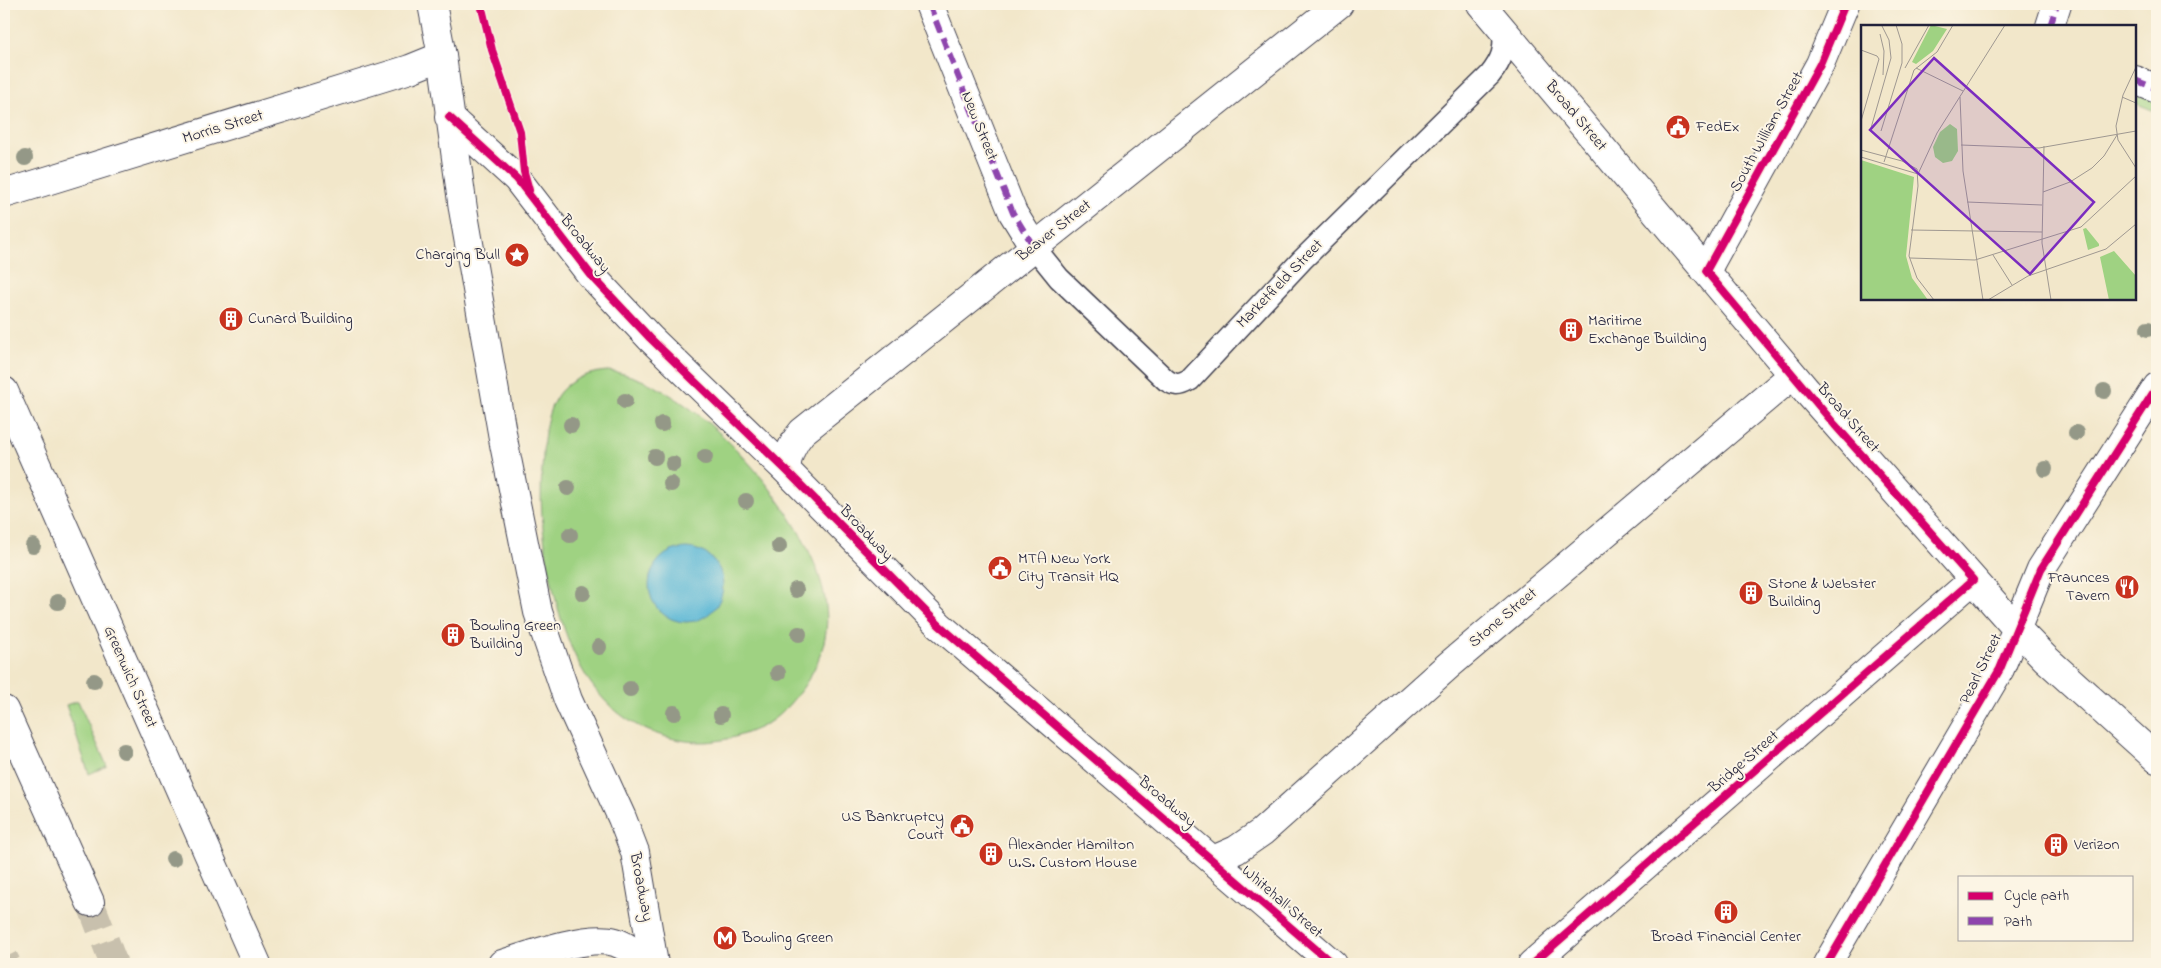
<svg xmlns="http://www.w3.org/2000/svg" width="2161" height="968" font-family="'Indie Flower',sans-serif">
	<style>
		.green { fill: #9fd282; stroke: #607a5e }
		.water { fill: #56b6d5; stroke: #3c6c88 }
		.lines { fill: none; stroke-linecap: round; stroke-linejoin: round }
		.highway-tunnel { stroke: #c8c0ad; stroke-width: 28; stroke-dasharray: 28 14; stroke-linecap: butt }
		.lane-casing { stroke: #414050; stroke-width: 24 }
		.street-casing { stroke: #414050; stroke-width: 30 }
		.secondary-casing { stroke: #414050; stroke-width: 30 }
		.primary-casing { stroke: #414050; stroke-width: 30 }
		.highway-casing { stroke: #414050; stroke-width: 30 }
		.lane { stroke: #fff; stroke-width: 21 }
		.street { stroke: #fff; stroke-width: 28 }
		.secondary { stroke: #fff; stroke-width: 28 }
		.primary { stroke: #fff; stroke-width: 28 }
		.highway { stroke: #fff; stroke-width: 28 }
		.quiet { stroke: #8e44ad; stroke-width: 6; stroke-dasharray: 12 6; stroke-linecap: butt }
		.cycleway-casing { stroke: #fcf5e5; stroke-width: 11 }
		.cycleway { stroke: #d6006c; stroke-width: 8 }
		.tree { fill: #949887 }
		.labels { text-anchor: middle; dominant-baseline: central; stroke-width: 4; stroke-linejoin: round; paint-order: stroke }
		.street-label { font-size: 16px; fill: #22223b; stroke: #fcf5e5 }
		.poi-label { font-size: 16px; fill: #22223b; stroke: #fcf5e5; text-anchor: start }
		.inset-road { fill: none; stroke: #9f9891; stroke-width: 1 }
		.view { fill: #7b2cbf; fill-opacity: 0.15; stroke: #7b2cbf; stroke-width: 2.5 }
		.inset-edge { fill: none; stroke: #22223b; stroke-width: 2.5 }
	</style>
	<rect width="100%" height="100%" fill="#fcf5e5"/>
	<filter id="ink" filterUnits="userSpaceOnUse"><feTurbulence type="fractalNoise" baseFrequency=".02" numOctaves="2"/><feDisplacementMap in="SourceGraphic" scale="10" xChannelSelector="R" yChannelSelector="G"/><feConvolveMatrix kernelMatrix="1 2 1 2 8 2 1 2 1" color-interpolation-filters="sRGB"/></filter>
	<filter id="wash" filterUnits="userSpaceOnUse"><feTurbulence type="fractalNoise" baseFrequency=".0096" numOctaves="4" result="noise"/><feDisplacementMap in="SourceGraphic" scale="20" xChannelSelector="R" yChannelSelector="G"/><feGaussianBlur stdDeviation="1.12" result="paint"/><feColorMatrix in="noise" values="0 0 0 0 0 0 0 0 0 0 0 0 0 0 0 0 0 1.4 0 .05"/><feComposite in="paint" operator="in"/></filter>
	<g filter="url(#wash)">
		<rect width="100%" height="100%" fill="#f2e7ca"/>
		<!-- green -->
		<path class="green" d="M2135 92 2157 101V112L2135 103Z
			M608 371C695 380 817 521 826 606 830 636 819 665 802 689 790 704 778 719 761 727 726 743 697 747 660 735 592 713 566 649 552 583 544 546 539 508 542 470 544 444 543 412 561 391 573 378 591 372 608 371Z
			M78 701 107 766 89 774 66 705Z"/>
		<!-- water -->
		<path class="water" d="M649 585a37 37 0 1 1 74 0a37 37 0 1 1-74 0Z"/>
	</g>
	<g filter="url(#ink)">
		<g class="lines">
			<!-- highway-tunnel -->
			<path class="highway-tunnel" d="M90 902 114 964
				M4 958 7 964"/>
			<defs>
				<path id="lane" d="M1034 247 1059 278 1166 380C1175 386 1180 386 1190 380L1302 260 1490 75C1502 60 1506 49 1503 30"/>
				<path id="street" d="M929 4 1013 213 1034 247
					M1481 4 1811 396 2016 628 2045 658 2157 759
					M2050 26 2057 4
					M2135 80 2157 89
					M449 117 517 179 591 275 650 338 786 470 939 625 1333 964
					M4 194 410 69 442 56
					M1706 271 1820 64 1845 4
					M786 470C787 455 792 444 802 432L1339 4
					M1213 860 1236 850 1262 832 1449 665 1793 375
					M1532 964 1973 580
					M1827 964 2000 669 2041 569 2157 387"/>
				<path id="secondary" d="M432 4 442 56 463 209 504 444 538 612 568 700 622 818 635 852 654 964
					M4 391 257 964"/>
				<path id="primary" d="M502 964C530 955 588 934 615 942 628 946 638 956 647 964"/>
				<path id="highway" d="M4 710 90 902"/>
			</defs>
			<!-- lane casing -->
			<use href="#lane" class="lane-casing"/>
			<!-- street casing -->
			<use href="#street" class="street-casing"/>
			<!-- secondary casing -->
			<use href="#secondary" class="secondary-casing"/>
			<!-- primary casing -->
			<use href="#primary" class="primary-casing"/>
			<!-- highway casing -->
			<use href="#highway" class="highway-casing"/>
			<!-- lane -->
			<use href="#lane" class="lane"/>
			<!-- street -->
			<use href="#street" class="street"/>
			<!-- secondary -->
			<use href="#secondary" class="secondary"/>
			<!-- primary -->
			<use href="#primary" class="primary"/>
			<!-- highway -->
			<use href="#highway" class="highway"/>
			<!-- quiet -->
			<path class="quiet" d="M929 4 1013 213 1034 247
				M2050 26 2057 4
				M2135 80 2157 89"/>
			<defs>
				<path id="cycleway" d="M481 4 492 50 520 132 524 172 529 190
					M449 117 517 179 591 275 650 338 786 470 939 625 1333 964
					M1532 964 1973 580 1835 425 1706 271 1820 64 1845 4
					M1827 964 2000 669 2041 569 2157 387"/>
			</defs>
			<!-- cycleway casing -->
			<use href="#cycleway" class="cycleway-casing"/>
			<!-- cycleway -->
			<use href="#cycleway" class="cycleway"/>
		</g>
		<!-- trees -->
		<g class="tree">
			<circle cx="25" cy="158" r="8"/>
			<circle cx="2148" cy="329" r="8"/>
			<circle cx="2104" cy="391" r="8"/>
			<circle cx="625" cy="401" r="8"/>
			<circle cx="662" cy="424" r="8"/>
			<circle cx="571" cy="425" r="8"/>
			<circle cx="2076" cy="433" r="8"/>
			<circle cx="655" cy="457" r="8"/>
			<circle cx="705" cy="457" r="8"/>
			<circle cx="673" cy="464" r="8"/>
			<circle cx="2045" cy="469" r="8"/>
			<circle cx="671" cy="484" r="8"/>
			<circle cx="568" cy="488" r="8"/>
			<circle cx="746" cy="501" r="8"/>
			<circle cx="570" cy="535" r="8"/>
			<circle cx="33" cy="546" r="8"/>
			<circle cx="779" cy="546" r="8"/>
			<circle cx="796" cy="590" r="8"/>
			<circle cx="583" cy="593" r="8"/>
			<circle cx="58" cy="602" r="8"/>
			<circle cx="799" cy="634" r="8"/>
			<circle cx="599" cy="647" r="8"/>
			<circle cx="778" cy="673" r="8"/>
			<circle cx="94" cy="681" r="8"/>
			<circle cx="630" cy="689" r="8"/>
			<circle cx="674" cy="713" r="8"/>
			<circle cx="721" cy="715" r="8"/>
			<circle cx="124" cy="751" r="8"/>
			<circle cx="173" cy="859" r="8"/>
		</g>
	</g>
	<!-- icons -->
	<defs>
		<symbol id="civic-disc" viewBox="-11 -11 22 22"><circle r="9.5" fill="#c8321e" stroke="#fcf5e5"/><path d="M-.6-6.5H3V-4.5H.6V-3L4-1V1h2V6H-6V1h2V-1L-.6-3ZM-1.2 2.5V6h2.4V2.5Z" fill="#fff"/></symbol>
		<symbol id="sight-disc" viewBox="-11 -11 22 22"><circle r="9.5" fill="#c8321e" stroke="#fcf5e5"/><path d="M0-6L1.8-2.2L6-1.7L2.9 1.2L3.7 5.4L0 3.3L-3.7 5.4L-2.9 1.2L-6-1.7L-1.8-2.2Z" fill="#fff"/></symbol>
		<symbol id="building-disc" viewBox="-11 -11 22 22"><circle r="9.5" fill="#c8321e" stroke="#fcf5e5"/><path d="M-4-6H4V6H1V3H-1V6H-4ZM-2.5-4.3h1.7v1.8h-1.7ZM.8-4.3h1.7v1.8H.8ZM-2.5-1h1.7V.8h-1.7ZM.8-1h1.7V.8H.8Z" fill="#fff"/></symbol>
		<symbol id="restaurant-disc" viewBox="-11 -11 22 22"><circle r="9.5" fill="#c8321e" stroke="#fcf5e5"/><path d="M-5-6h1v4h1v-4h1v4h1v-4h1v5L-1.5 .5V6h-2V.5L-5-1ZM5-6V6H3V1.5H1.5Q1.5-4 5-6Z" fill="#fff"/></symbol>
		<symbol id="metro-disc" viewBox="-11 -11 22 22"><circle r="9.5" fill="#c8321e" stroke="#fcf5e5"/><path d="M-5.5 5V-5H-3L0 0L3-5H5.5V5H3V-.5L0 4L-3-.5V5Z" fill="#fff"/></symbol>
	</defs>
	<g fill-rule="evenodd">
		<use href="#civic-disc" x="1664" y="113" width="28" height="28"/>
		<use href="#sight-disc" x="503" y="241" width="28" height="28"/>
		<use href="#building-disc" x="217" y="305" width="28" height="28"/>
		<use href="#building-disc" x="1557" y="316" width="28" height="28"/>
		<use href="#civic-disc" x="986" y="554" width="28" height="28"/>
		<use href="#restaurant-disc" x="2113" y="573" width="28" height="28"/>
		<use href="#building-disc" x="1737" y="579" width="28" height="28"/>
		<use href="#building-disc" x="439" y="621" width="28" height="28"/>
		<use href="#civic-disc" x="948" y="812" width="28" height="28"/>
		<use href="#building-disc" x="2042" y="831" width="28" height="28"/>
		<use href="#building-disc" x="977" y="840" width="28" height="28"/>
		<use href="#building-disc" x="1712" y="898" width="28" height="28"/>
		<use href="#metro-disc" x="711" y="924" width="28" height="28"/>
	</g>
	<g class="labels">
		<!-- street labels -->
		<g class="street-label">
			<text transform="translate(1576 116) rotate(50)">Broad Street</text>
			<text transform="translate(979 126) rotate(68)">New Street</text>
			<text transform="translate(223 127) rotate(-17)">Morris Street</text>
			<text transform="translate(1767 132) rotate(-61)">South William Street</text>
			<text transform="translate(1054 231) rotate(-38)">Beaver Street</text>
			<text transform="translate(585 244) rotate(51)">Broadway</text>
			<text transform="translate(1280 284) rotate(-46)">Marketfield Street</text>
			<text transform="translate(1848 418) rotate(49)">Broad Street</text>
			<text transform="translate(866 533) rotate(46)">Broadway</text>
			<text transform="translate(1503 618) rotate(-40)">Stone Street</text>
			<text transform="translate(1981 669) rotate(-64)">Pearl Street</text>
			<text transform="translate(130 677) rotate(66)">Greenwich Street</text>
			<text transform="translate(1744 762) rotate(-41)">Bridge Street</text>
			<text transform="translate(1167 802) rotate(40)">Broadway</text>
			<text transform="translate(641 887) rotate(79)">Broadway</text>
			<text transform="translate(1282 902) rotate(41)">Whitehall Street</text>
		</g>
		<!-- poi labels -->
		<g class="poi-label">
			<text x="1696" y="127">FedEx</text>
			<text x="500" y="255" text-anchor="end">Charging Bull</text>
			<text x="248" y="319">Cunard Building</text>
			<text x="1588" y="321">Maritime<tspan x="1588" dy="18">Exchange Building</tspan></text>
			<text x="1018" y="559">MTA New York<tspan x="1018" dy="18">City Transit HQ</tspan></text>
			<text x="2110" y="578" text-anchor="end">Fraunces<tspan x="2110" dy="18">Tavern</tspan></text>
			<text x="1768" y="584">Stone &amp; Webster<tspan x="1768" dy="18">Building</tspan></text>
			<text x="470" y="626">Bowling Green<tspan x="470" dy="18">Building</tspan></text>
			<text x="944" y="817" text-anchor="end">US Bankruptcy<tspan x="944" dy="18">Court</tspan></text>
			<text x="1008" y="845">Alexander Hamilton<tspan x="1008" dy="18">U.S. Custom House</tspan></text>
			<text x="2074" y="845">Verizon</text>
			<text x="1726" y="937" text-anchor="middle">Broad Financial Center</text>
			<text x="742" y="938">Bowling Green</text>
		</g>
	</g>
	<!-- overview -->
	<g transform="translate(1861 25)">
		<rect width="275" height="275" fill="#f2e7ca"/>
		<path d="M70 0 86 4 72 26 55 39 51 37ZM89 99 96 104 97 126 91 136 82 138 74 132 72 122 79 107ZM0 135 53 152 45 231 51 253 67 275H0ZM225 203 238 219V221L227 225 222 204ZM253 226 275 251V275H248L239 232Z" fill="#9fd282"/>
		<path class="inset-road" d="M19 9 23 26 22 50M0 25 16 31 18 34 0 96M275 42 262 70 255 101 257 115 275 143M44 43 68 0M55 43 102 66M99 72 102 146 122 275M261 72 275 78M10 103 30 33 28 15 21 1M20 106 41 38V19L35 0M100 120 178 123 275 106M183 121 181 218 190 275M0 125 41 136 56 144 57 161 48 231 56 253 73 275M0 132 57 149M23 137 53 45 76 27 92 0M57 149 76 108 144 0M182 167 209 157 231 143 243 131 256 110M106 177 181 180M50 205 181 207M132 230 151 260M49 233 114 235 220 202 275 151M127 275 167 251 245 224 275 199"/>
		<path class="view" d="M73 33 233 177 169 249 9 105Z"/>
		<rect width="275" height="275" class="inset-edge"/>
	</g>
	<!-- margin -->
	<rect width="2161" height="968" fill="none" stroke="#fcf5e5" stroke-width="20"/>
	<!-- legend -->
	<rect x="1958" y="876" width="175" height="65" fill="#fcf5e5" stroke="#a5a1a1"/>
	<rect x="1968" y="892" width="25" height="8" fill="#d6006c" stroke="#a5a1a1"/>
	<text x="2004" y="900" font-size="15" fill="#22223b">Cycle path</text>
	<rect x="1968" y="917" width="25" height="8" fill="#8e44ad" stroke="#a5a1a1"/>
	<text x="2004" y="926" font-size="15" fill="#22223b">Path</text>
</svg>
